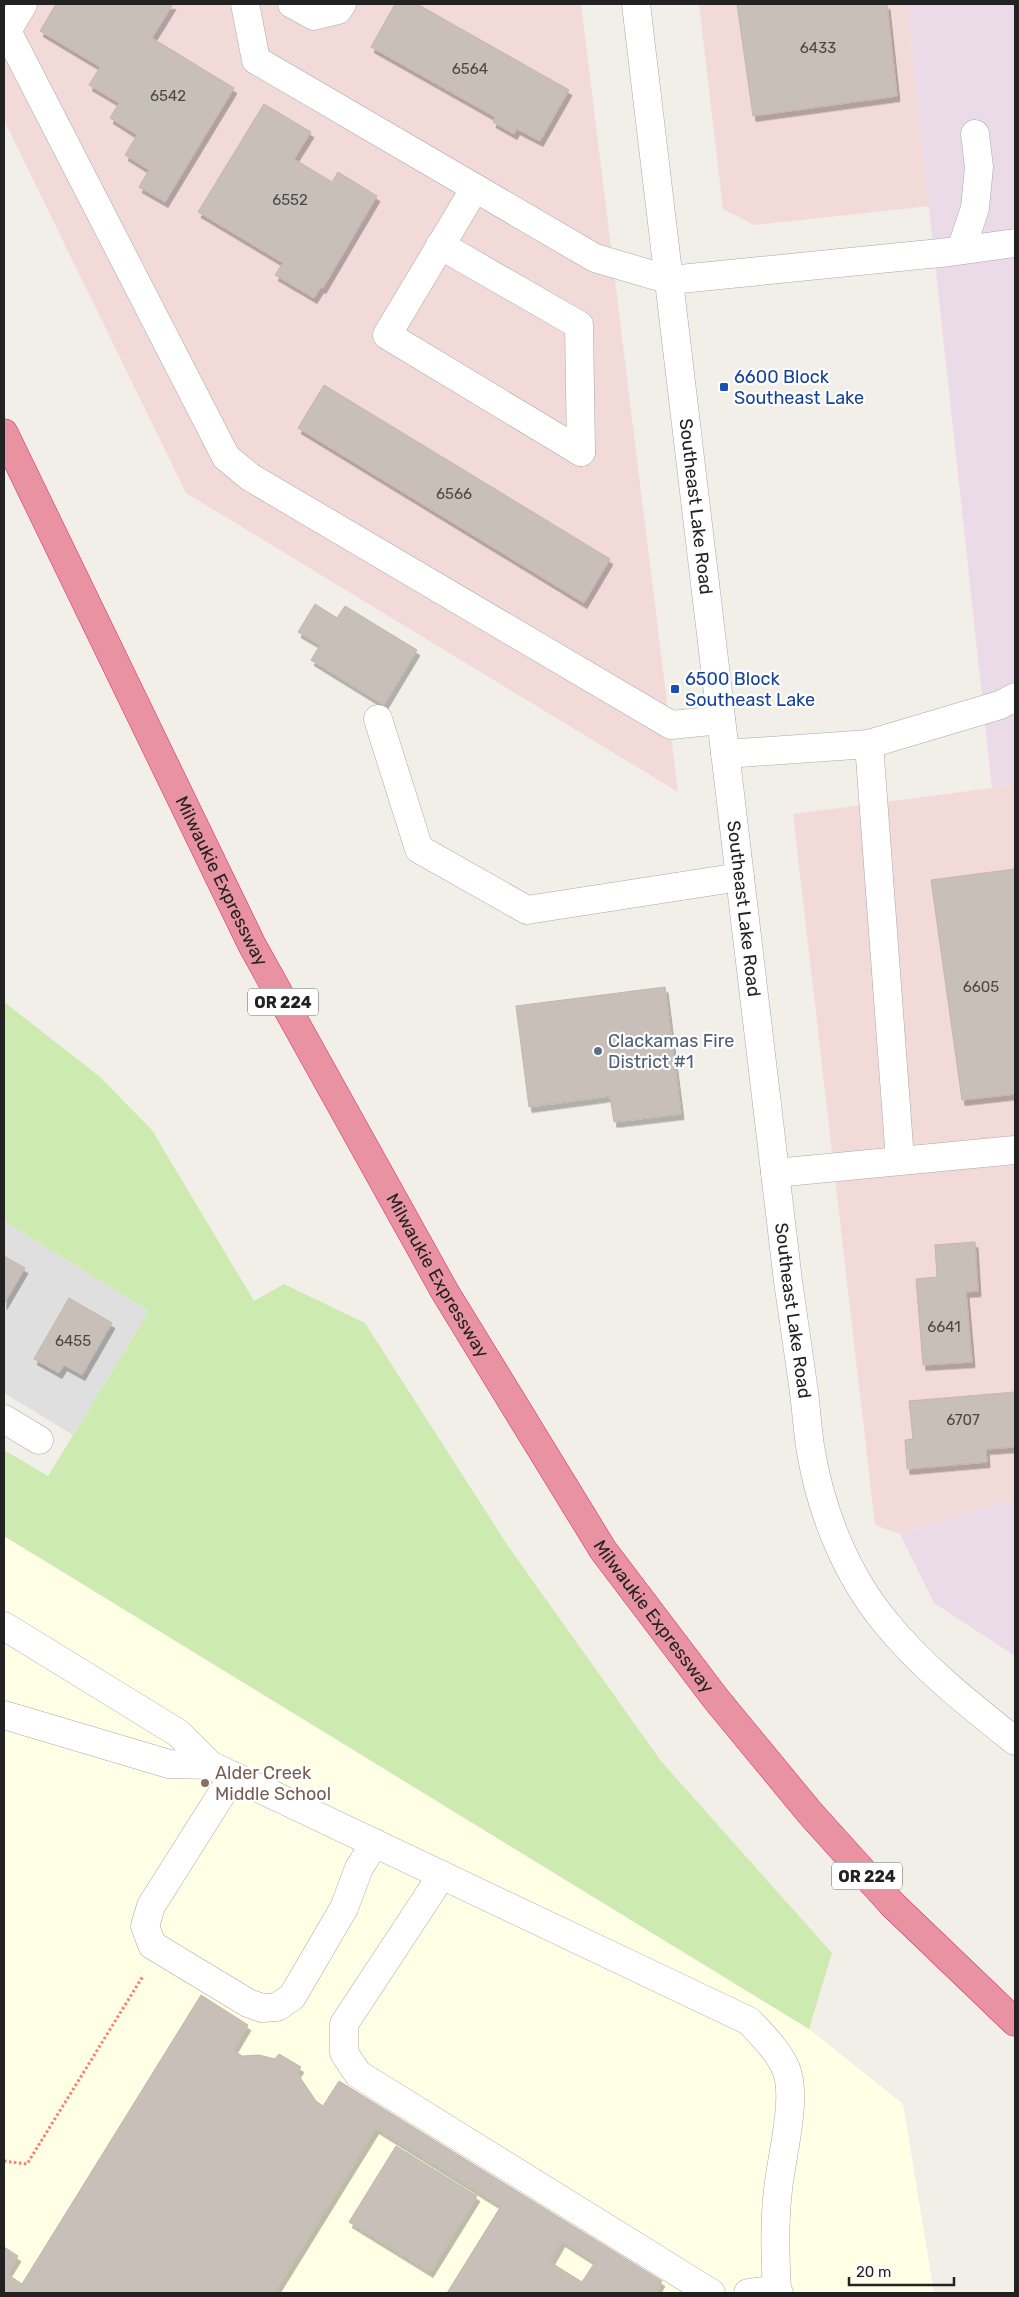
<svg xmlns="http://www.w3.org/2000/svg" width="1019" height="2297" font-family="Rubik,sans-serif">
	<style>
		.residential { fill: #e0dfdf }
		.commercial { fill: #f2dad9 }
		.industrial { fill: #ebdbe8 }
		.education { fill: #ffffe5 }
		.grass { fill: #cdebb0 }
		.building { fill: #c7bfb8; stroke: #c4b6ab; fill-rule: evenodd; filter: url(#shadow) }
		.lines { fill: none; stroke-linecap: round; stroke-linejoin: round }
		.minor-casing { stroke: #a9a9a9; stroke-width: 29 }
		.highway-casing { stroke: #dc2a67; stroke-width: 29 }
		.path { stroke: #fa8072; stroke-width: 3; stroke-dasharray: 2.5 2.5; stroke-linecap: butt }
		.minor { stroke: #fff; stroke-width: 28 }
		.highway { stroke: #e892a2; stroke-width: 28 }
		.transit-dot { fill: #1a4fb4; stroke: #fff; stroke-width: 2 }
		.service-dot { fill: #5c6f8a; stroke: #fff; stroke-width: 2 }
		.education-dot { fill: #8d6e63; stroke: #fff; stroke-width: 2 }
		.labels { text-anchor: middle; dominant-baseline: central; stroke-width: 4.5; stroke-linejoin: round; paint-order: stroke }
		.number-label { font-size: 15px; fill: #4b4948 }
		.shield { fill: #fff; stroke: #646464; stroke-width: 1 }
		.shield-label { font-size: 16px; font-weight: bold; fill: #222 }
		.transit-label { font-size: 18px; fill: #164399; stroke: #fff; text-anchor: start }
		.street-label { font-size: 18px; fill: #222; stroke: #fff }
		.service-label { font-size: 18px; fill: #4e5e75; stroke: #fff; text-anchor: start }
		.education-label { font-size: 18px; fill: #785e54; stroke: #fff; text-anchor: start }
	</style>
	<defs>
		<filter id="shadow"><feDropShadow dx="3" dy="5.5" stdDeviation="0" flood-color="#0004"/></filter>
	</defs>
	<rect width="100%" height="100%" fill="#f2efe9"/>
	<!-- residential -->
	<path class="residential" d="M4 1221 149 1311 73 1435 4 1393Z"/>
	<!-- commercial -->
	<path class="commercial" d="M4 4H581L678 792 186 493 4 120Z
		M699 4H907L930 206 754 225 723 209Z
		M1015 785V1498L900 1534 875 1525 793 814Z"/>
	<!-- industrial -->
	<path class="industrial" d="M907 4H1015V785L992 788Z
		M1015 1498V1656L934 1603 900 1534Z"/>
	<!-- education -->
	<path class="education" d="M4 1536 809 2029 903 2104 934 2293H4Z"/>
	<!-- grass -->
	<path class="grass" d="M4 1002 99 1076 152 1130 254 1301 284 1284 365 1323 508 1546 661 1761 832 1953 809 2029 4 1536V1450L48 1476 149 1311 4 1221Z"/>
	<!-- building -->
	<path class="building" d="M56 4H173L152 38 234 88 165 202 139 187 149 170 125 155 137 135 110 118 119 103 89 85 100 67 40 31Z
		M395 4H417L569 90 540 141 517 129 514 134 493 122 495 117 371 47Z
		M737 4H887L897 96 753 116Z
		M264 104 311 132 294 159 332 182 338 172 377 196 323 288 321 287 314 298 275 275 283 263 198 212Z
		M324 385 610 559 584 603 298 428Z
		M315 604 337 618 345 606 417 650 384 705 311 660 320 645 298 632Z
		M1015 869V1094L962 1100 931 880Z
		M665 987 681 1114 614 1122 610 1096 529 1107 516 1006Z
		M975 1242 978 1291 966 1292 972 1362 923 1365 916 1279 937 1277 935 1245Z
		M4 1256 25 1268 4 1304Z
		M69 1298 112 1323 82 1375 64 1365 59 1373 34 1359Z
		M1015 1392V1447L986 1449 987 1462 907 1469 905 1440 913 1439 909 1401Z
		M201 1995 248 2025 233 2050 242 2056 259 2055 275 2059 279 2054 301 2067 297 2073 316 2101 323 2106 339 2081 662 2281 655 2293H447L501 2206 376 2128 274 2293H4V2247L18 2256 7 2274 22 2284ZM562 2241 595 2262 582 2282 550 2262Z
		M396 2146 477 2196 430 2272 349 2222Z"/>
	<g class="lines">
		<defs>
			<g id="minor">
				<path d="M23 4 7 31 226 457 250 477 671 725 721 720"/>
				<path d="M245 4 256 60 595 258 670 280 950 252 1015 243"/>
				<path d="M292 4 314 16 338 10 342 4"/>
				<path id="s1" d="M636 4 788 1281C793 1316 798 1350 803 1385 806 1405 807 1426 810 1446 820 1509 845 1574 887 1624 924 1669 970 1705 1015 1741"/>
				<path d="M475 188 387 335 581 452"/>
				<path d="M440 245 579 325 581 452"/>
				<path d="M961 250 975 208 979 167 975 134"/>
				<path d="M378 719 419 849 527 910 740 877"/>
				<path d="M869 744 1000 705 1015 697"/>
				<path d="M725 754 869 744 900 1160"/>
				<path d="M775 1173 1015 1150"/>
				<path d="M4 1419 39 1440"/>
				<path d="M4 1626 178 1733 210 1765 749 2021C762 2035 778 2050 786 2069 798 2098 781 2158 778 2190 774 2223 775 2256 777 2289L779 2293"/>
				<path d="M4 1715 169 1764 210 1765"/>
				<path d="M233 1776 151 1906 145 1926 152 1945 248 2003 262 2008 277 2007 292 1997 344 1908 359 1868 375 1843"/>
				<path d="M442 1875 344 2024V2053L358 2074 711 2293"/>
				<path d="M748 2293 777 2289"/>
			</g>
			<g id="highway">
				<path id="s2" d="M4 433 252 945 445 1292 603 1550 716 1699 810 1813 893 1905 1015 2022"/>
			</g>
		</defs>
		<!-- minor casing -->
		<use href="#minor" class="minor-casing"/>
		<!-- highway casing -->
		<use href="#highway" class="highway-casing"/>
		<!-- path -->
		<path class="path" d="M4 2161 27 2164 143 1976"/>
		<!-- minor -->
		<use href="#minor" class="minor"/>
		<!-- highway -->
		<use href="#highway" class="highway"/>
	</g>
	<!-- markers -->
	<g class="transit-dot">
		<rect x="719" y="382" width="10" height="10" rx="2.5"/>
		<rect x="670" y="684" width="10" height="10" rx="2.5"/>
	</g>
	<circle class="service-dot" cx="598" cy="1051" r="5"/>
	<circle class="education-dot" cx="205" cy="1783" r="5"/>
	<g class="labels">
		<!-- number labels -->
		<g class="number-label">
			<text x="818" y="48">6433</text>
			<text x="470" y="69">6564</text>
			<text x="168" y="96">6542</text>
			<text x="290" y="200">6552</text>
			<text x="454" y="494">6566</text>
			<text x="981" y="987">6605</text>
			<text x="944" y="1327">6641</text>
			<text x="73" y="1341">6455</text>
			<text x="963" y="1420">6707</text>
		</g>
		<!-- shield labels -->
		<g class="shield">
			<rect x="248" y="988.5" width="70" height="27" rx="4"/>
			<rect x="832" y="1862.5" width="70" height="27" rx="4"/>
		</g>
		<g class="shield-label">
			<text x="283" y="1002">OR 224</text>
			<text x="867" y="1876">OR 224</text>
		</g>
		<!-- transit labels -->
		<g class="transit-label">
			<text x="734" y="377">6600 Block<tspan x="734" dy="21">Southeast Lake</tspan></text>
			<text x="685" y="679">6500 Block<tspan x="685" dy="21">Southeast Lake</tspan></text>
		</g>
		<!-- street labels -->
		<g class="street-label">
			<text stroke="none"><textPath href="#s1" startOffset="506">Southeast Lake Road</textPath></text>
			<text stroke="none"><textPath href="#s2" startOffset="498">Milwaukie Expressway</textPath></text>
			<text stroke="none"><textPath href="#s1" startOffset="911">Southeast Lake Road</textPath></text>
			<text stroke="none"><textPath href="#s2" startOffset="948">Milwaukie Expressway</textPath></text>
			<text stroke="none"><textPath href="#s1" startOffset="1316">Southeast Lake Road</textPath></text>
			<text stroke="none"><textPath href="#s2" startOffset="1352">Milwaukie Expressway</textPath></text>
		</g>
		<!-- service labels -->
		<g class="service-label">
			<text x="608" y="1041">Clackamas Fire<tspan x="608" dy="21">District #1</tspan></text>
		</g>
		<!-- education labels -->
		<g class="education-label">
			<text x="215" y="1773">Alder Creek<tspan x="215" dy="21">Middle School</tspan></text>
		</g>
	</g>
	<!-- border -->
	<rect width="1019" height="2297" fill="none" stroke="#222222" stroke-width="10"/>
	<!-- scale -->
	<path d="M849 2277v8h105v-8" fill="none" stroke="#222222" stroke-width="2.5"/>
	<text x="856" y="2277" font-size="15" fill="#222222" stroke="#ffffff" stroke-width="4" paint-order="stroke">20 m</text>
</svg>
